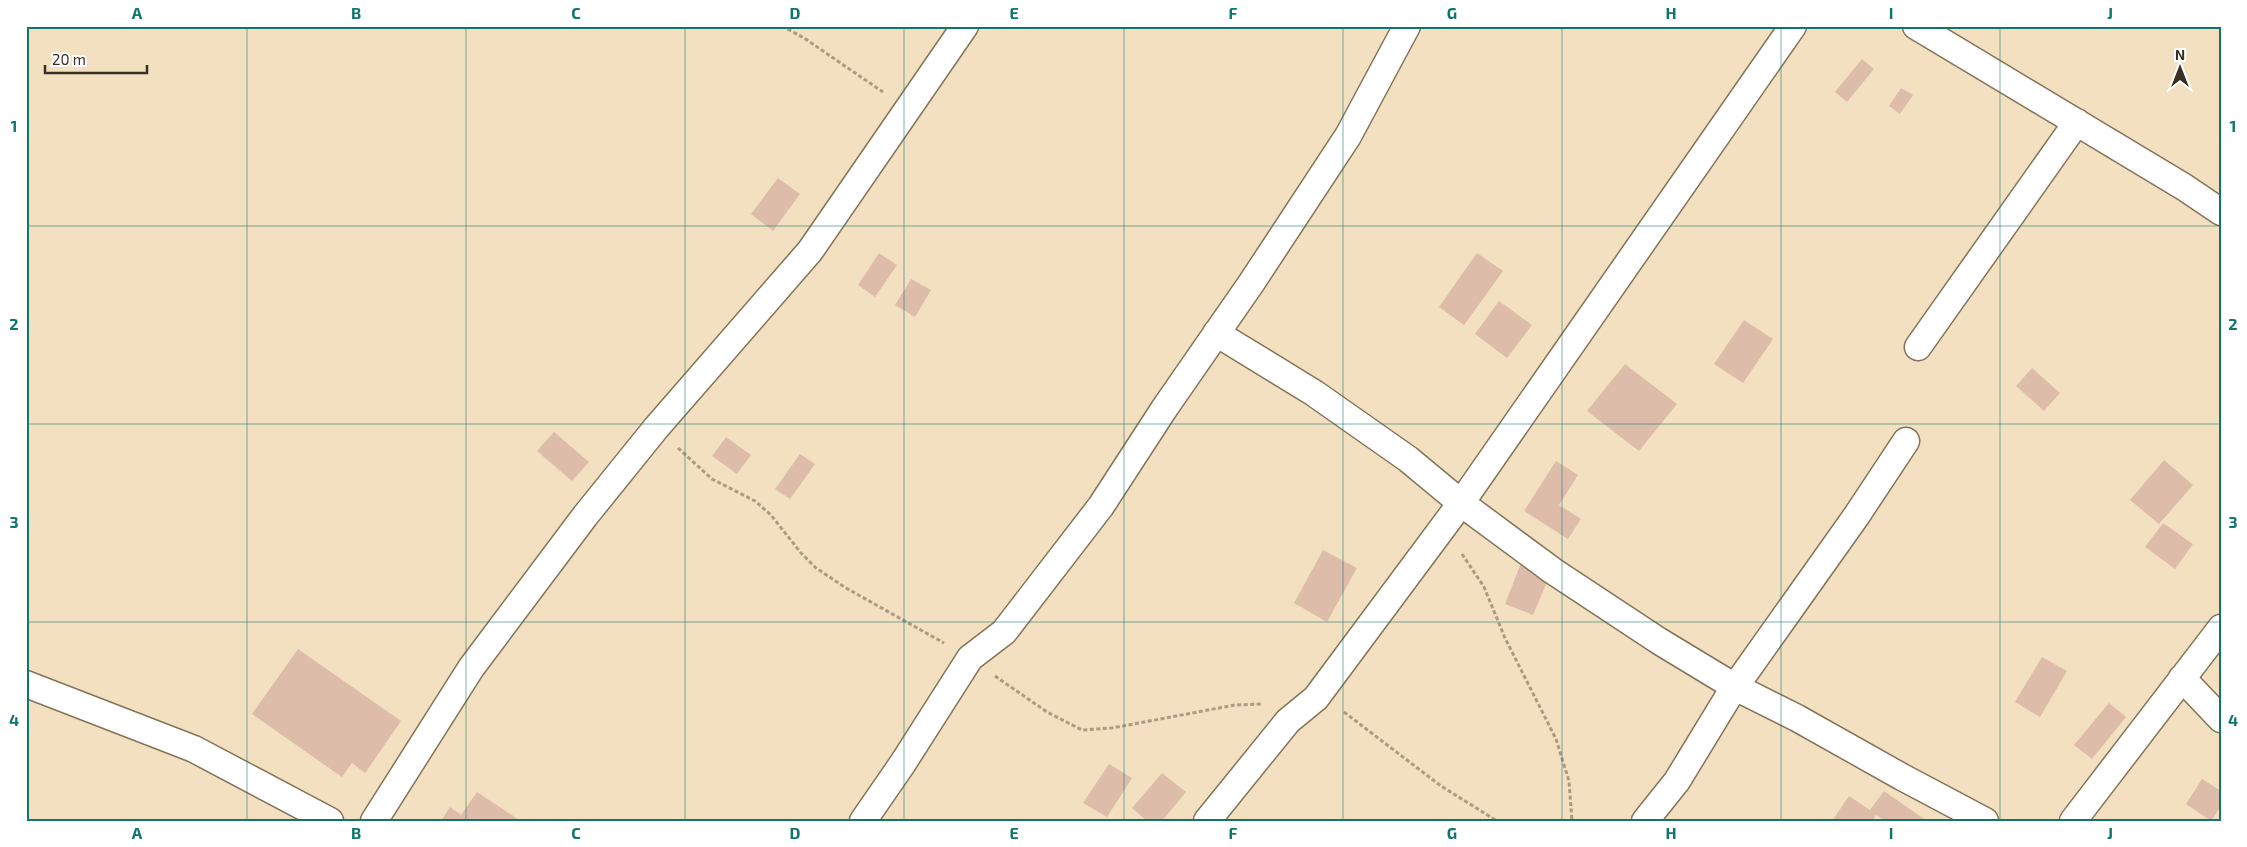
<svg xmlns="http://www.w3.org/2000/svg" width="2247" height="847" font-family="'Exo 2',sans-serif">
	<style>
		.building { fill: #debcaa }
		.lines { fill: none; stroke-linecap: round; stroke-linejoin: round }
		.minor-casing { stroke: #847357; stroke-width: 29 }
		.path { stroke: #aa9b83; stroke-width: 3; stroke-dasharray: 4 2.5; stroke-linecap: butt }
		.minor { stroke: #fff; stroke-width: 26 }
		.grid { fill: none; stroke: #0f766e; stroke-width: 1; stroke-opacity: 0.55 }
		.neatline { fill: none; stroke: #0f766e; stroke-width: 2 }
		.grid-label { font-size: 16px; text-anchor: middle; font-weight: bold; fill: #0f766e }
	</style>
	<rect width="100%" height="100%" fill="#f3e0c0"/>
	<!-- building -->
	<path class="building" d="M1862 59 1874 69 1847 102 1835 92Z
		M1901 88 1913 95 1900 114 1889 106Z
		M778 178 800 194 773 231 751 214Z
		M879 253 897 265 875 297 858 285Z
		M1477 253 1503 271 1464 325 1439 307Z
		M911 279 931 290 915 317 895 305Z
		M1499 301 1532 325 1507 358 1475 334Z
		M1744 320 1773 339 1743 383 1714 364Z
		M1625 364 1677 404 1639 451 1587 411Z
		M2032 368 2060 393 2044 411 2016 386Z
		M554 432 589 462 572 481 537 451Z
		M726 437 751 455 737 474 712 456Z
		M800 454 815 464 790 499 775 489Z
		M2164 460 2193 485 2159 524 2130 500Z
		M1556 461 1578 475 1559 505 1581 519 1568 539 1524 511Z
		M2163 523 2193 544 2175 569 2145 547Z
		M1323 550 1357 568 1327 622 1294 603Z
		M1523 558 1552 570 1533 615 1505 604Z
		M298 649 401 721 365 773 352 763 342 777 252 714Z
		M2042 657 2067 671 2040 717 2015 702Z
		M2109 703 2126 717 2092 759 2074 745Z
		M1109 764 1132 778 1107 817 1083 803Z
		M1162 773 1186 792 1162 821H1147L1132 808Z
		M2202 779 2221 791V806L2211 821 2186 804Z
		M1884 791 1927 821H1885L1876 815 1872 821H1832L1849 796 1870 810Z
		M477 792 521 821H441L450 807 461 815Z"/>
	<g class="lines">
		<defs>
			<path id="minor" d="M1916 26 2184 187 2221 212
				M1216 333 1314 393 1408 459 1461 503 1553 571 1659 641 1735 687 1797 718 1902 777 1985 821
				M1918 347 2077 122
				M2182 678 2221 719
				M26 684 194 749 330 821
				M374 821 471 668 585 516 656 428 810 251 965 26
				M863 821 903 763 970 658 1004 632 1101 506 1164 409 1252 282 1348 136 1407 26
				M1207 821 1288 721 1316 698 1461 503 1793 26
				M1645 821 1677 781 1730 694 1857 515 1906 441
				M2073 821 2221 628"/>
		</defs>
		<!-- minor casing -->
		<use href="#minor" class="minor-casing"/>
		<!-- path -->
		<path class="path" d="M782 26 804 38 883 92
			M678 448 712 479 755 501 771 515 801 553 816 568 846 588 944 643
			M1462 554 1484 587 1505 638 1556 739 1569 781 1572 821
			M995 676 1047 712 1082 730 1112 728 1235 705 1261 704
			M1344 712 1441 786 1497 821"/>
		<!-- minor -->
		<use href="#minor" class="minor"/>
	</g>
	<!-- grid -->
	<path class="grid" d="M247 26V821M466 26V821M685 26V821M904 26V821M1124 26V821M1343 26V821M1562 26V821M1781 26V821M2000 26V821M26 226H2221M26 424H2221M26 622H2221"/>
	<!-- border -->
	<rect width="2247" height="847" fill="none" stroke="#ffffff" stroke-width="55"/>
	<!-- north arrow -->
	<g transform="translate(2180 68)" stroke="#ffffff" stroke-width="4" paint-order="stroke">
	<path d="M0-4L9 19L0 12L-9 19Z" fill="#373023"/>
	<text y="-8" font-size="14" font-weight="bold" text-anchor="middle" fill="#373023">N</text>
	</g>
	<!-- scale -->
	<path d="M45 65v8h102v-8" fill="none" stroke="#373023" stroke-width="2.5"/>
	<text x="52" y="65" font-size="15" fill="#373023" stroke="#ffffff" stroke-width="4" paint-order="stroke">20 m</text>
	<rect x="28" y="28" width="2192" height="792" class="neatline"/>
	<g class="grid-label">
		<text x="137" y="19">A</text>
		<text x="356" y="19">B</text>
		<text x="576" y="19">C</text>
		<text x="795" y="19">D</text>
		<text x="1014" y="19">E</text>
		<text x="1233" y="19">F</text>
		<text x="1452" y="19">G</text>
		<text x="1671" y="19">H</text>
		<text x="1891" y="19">I</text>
		<text x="2110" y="19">J</text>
		<text x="14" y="132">1</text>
		<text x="2233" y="132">1</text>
		<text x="14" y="330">2</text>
		<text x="2233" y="330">2</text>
		<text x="14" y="528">3</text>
		<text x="2233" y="528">3</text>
		<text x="14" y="726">4</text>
		<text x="2233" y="726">4</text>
		<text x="137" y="839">A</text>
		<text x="356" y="839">B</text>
		<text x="576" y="839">C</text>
		<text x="795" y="839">D</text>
		<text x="1014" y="839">E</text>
		<text x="1233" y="839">F</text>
		<text x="1452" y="839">G</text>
		<text x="1671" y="839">H</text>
		<text x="1891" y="839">I</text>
		<text x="2110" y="839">J</text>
	</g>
</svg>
